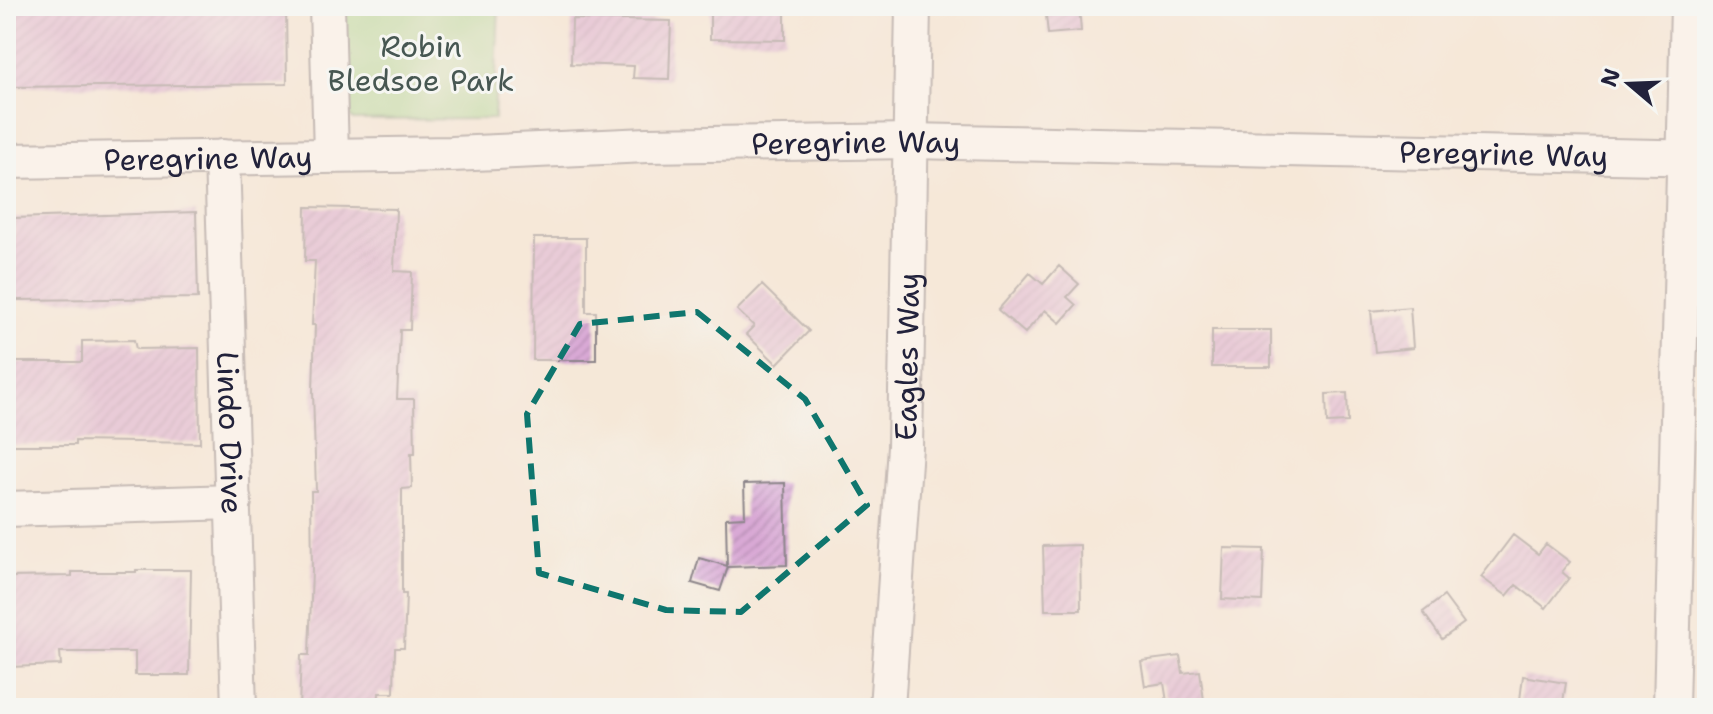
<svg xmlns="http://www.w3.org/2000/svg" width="1713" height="714" font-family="'Shantell Sans',sans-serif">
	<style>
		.park { fill: #9dd486; stroke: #607b60; stroke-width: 2 }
		.building { fill: url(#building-hatch) }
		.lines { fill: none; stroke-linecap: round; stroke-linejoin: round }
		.minor-casing { stroke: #8c858a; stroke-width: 38 }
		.minor { stroke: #fff; stroke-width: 34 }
		.marked { fill: none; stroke: #0f766e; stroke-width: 6; stroke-dasharray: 16 10; stroke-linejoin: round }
		.labels { text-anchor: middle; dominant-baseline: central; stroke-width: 6; stroke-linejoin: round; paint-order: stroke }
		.park-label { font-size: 30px; fill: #475752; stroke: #f6f6f2 }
		.street-label { font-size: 30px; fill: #22223b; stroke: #f6f6f2 }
	</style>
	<defs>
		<pattern id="building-hatch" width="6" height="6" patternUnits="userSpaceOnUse" patternTransform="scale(2)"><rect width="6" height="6" fill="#d9a9d5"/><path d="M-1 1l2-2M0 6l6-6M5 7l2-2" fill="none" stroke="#ba91b8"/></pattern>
	</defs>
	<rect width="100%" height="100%" fill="#f6f6f2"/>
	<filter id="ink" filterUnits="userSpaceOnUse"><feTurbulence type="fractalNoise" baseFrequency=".0125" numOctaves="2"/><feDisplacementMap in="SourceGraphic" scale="16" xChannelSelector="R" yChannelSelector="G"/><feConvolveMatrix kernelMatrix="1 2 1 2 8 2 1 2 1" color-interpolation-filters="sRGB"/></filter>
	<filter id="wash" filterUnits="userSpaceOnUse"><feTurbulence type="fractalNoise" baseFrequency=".006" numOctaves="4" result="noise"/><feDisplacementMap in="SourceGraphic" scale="32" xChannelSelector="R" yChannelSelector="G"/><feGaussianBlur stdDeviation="1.8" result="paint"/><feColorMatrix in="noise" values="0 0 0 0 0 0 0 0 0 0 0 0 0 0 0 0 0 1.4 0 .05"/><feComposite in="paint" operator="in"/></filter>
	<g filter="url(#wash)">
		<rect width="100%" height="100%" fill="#f5e8d8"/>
		<!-- park -->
		<path class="park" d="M344 6H499L494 119 353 120 345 110Z"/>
		<g id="blocks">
			<!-- building -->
			<path class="building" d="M6 6H286L287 84 6 87Z
				M710 6H785V40L710 39Z
				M1045 6H1079L1081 31 1048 34Z
				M572 19 671 21 669 79 633 78 634 66 571 64Z
				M306 207 396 209 394 271 412 272 410 330H400L397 399H414L415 453H411L412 488 402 489V594H406L404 648H395L394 693H379L378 708H299L301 655H309L312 570 311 491H316L313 391 315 325H312L315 261H305Z
				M196 212 198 298 15 300 14 218Z
				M534 238H586V312H596V360H533Z
				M1059 266 1079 284 1067 297 1076 305 1060 323 1045 310 1025 333 998 310 1030 273 1043 284Z
				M762 285 809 331 777 364 746 334 754 326 737 310Z
				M1410 307 1413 348 1375 352 1371 311Z
				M1212 330H1271V367H1212Z
				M134 340 136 349 199 348 200 443 75 441V445H6V362H82V341Z
				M1347 393 1348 422 1327 423 1326 394Z
				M785 483 787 565 728 567 720 591 692 583 699 558 727 566 726 518 745 517 744 484Z
				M1513 535 1538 554 1546 544 1570 562 1562 572 1569 578 1546 608 1516 585 1507 596 1481 577Z
				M1080 545 1081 610H1045L1043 546Z
				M1224 548 1264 549 1262 601 1222 599Z
				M136 570H191L189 675H135V652H60L61 665 9 667 6 577 72 576V572H136Z
				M1444 596 1464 623 1442 639 1423 612Z
				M1180 656 1183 673 1200 671 1205 708H1168L1164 683 1145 686 1141 661Z
				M1523 676 1566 683 1562 708H1519Z"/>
		</g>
	</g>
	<g filter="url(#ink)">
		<use href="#blocks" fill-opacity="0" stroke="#8c858a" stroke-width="2"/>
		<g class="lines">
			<defs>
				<g id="minor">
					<path d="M327 6 331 155"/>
					<path id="s1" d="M222 157 239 708"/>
					<path id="s2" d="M6 161 452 154 647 145 911 141 1707 158"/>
					<path d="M6 509 234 502"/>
					<path id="s3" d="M887 708 905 447 913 6"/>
					<path d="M1671 708 1688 6"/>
				</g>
			</defs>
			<!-- minor casing -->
			<use href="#minor" class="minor-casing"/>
			<!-- minor -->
			<use href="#minor" class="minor"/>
		</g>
	</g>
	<!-- marked area -->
	<path d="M0 0H1713V714H0ZM697 312 805 399 867 505 741 612 666 610 539 573 527 414 580 324Z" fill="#f5e8d8" fill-opacity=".55" fill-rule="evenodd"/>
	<path class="marked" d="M697 312 805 399 867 505 741 612 666 610 539 573 527 414 580 324Z"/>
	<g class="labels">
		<!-- park labels -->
		<g class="park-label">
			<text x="421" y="46">Robin<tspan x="421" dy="34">Bledsoe Park</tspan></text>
		</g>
		<!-- street labels -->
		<g class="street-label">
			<text stroke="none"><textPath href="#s2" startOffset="850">Peregrine Way</textPath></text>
			<text stroke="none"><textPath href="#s2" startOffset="1498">Peregrine Way</textPath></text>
			<text stroke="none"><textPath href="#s2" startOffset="202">Peregrine Way</textPath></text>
			<text stroke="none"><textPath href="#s3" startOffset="352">Eagles Way</textPath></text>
			<text stroke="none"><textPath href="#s1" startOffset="276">Lindo Drive</textPath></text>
		</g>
	</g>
	<!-- margin -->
	<rect width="1713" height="714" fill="none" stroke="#f6f6f2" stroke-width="32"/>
	<!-- north arrow -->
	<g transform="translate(1629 84) rotate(289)" stroke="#f6f6f2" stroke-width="6" paint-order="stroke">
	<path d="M0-6L14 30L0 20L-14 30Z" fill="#22223b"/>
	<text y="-12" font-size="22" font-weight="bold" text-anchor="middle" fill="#22223b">N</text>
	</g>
</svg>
